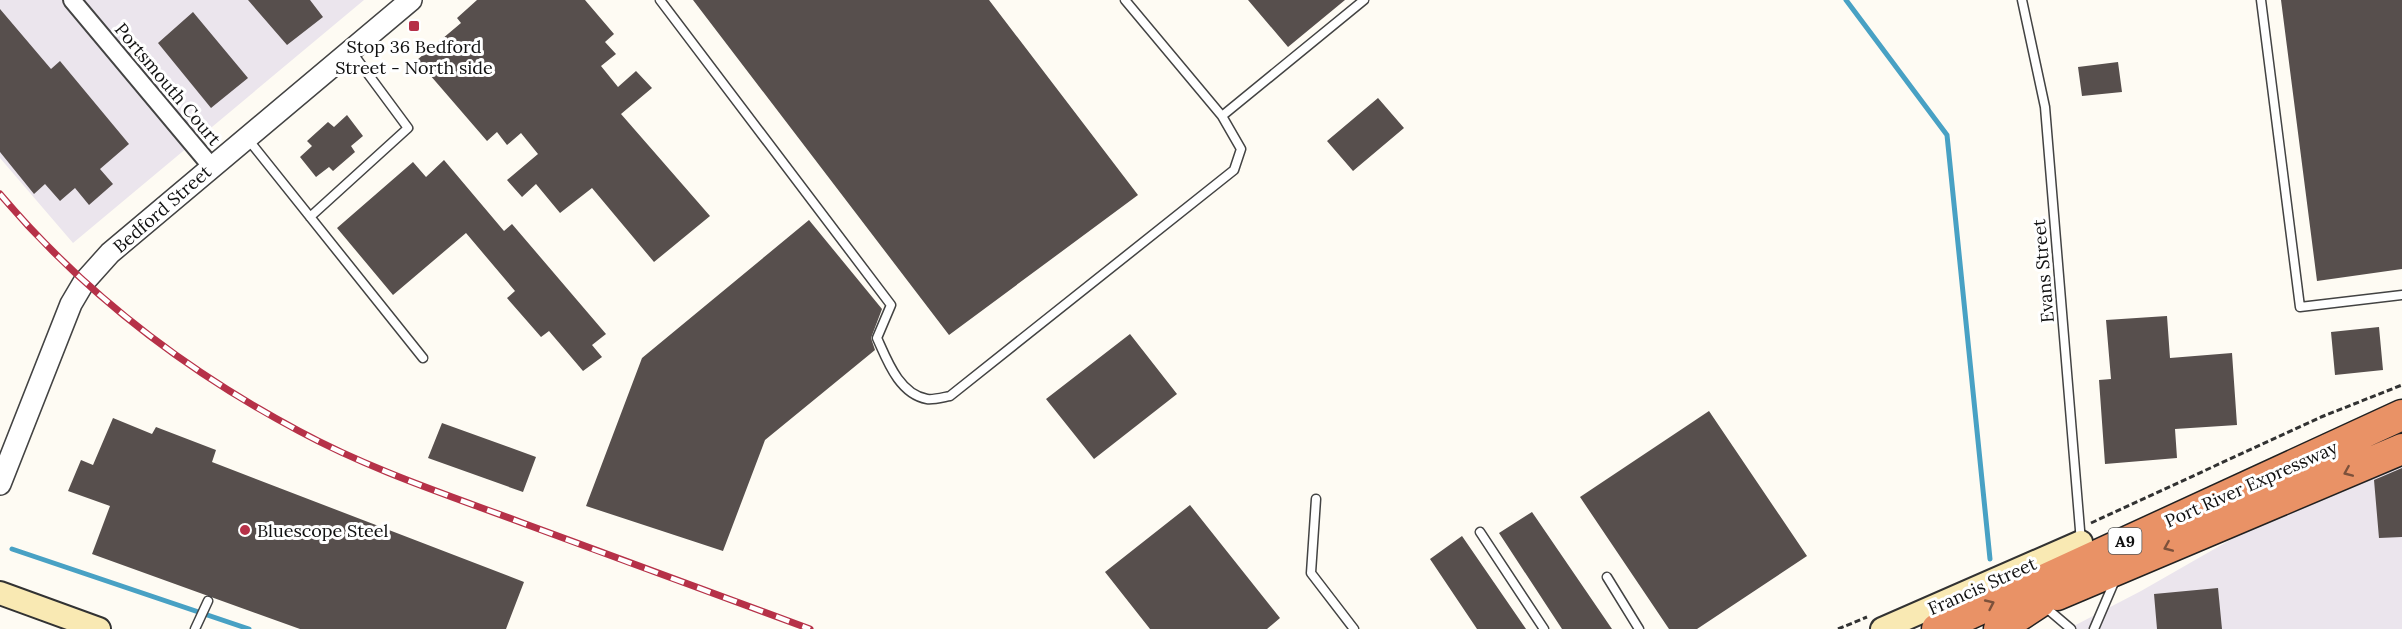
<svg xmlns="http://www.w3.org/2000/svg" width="2402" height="629" font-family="Lora,serif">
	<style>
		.industrial { fill: #ebe5ed }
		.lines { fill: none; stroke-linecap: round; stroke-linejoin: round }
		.stream { stroke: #48a1c4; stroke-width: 5 }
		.building { fill: #574f4d }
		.service-casing { stroke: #434343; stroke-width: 11 }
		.minor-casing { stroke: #434343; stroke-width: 20 }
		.tertiary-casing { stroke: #434343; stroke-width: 24 }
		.secondary-casing { stroke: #323232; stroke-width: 26 }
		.motorway-casing { stroke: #212121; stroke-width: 33 }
		.path { stroke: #323232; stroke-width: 3; stroke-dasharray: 6 3; stroke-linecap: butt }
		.service { stroke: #fff; stroke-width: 8 }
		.minor { stroke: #fff; stroke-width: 16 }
		.tertiary { stroke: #fff; stroke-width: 21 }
		.secondary { stroke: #f9e9b3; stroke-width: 22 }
		.motorway { stroke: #e99266; stroke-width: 30 }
		.rail-casing { stroke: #b63148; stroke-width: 7 }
		.rail { stroke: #fff; stroke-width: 4.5; stroke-dasharray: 14; stroke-linecap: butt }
		.oneway { stroke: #7c513b }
		.poi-dot { fill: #b63148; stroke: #fff; stroke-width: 2 }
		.labels { text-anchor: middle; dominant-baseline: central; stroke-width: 6; stroke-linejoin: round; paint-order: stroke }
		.shield { fill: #fff; stroke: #585858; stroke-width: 1.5 }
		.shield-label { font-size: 16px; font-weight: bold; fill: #101010 }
		.poi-label { font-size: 18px; fill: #101010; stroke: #fff }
		.street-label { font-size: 18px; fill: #101010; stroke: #fff }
	</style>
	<rect width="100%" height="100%" fill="#fefbf3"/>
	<!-- industrial -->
	<path class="industrial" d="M0 0H364L73 243 0 158Z
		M2402 459V629H2068L2141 591 2265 520Z"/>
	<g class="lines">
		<!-- stream -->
		<path class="stream" d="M1846 0 1947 135 1990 559
			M12 549 249 629"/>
	</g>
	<!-- building -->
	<path class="building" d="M248 0H310L323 17 287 45Z
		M477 0H585L614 34 605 42 616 54 601 66 618 87 636 71 652 88 621 114 710 216 654 262 592 188 560 213 536 184 522 197 507 180 538 154 521 133 507 145 497 132 487 141 417 60 461 23 457 18Z
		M693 0H989L1138 195 949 335Z
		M1248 0H1345L1288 47Z
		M2281 0H2402V269L2317 281Z
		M0 9 51 69 60 61 129 144 100 169 113 184 89 205 75 188 60 201 45 184 34 194 0 152Z
		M193 12 248 78 211 108 158 43Z
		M2118 62 2122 92 2082 96 2078 67Z
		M1378 98 1404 128 1353 171 1327 141Z
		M347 115 363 136 351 146 355 152 333 171 329 167 316 177 300 157 312 146 307 141 328 122 334 127Z
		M444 160 504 231 512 224 606 334 592 345 602 357 583 371 549 331 541 337 507 298 515 291 466 233 393 295 337 228 413 162 426 177Z
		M809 220 882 309 871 338 875 350 765 440 723 551 586 506 642 358Z
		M2167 316 2170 358 2232 353 2237 425 2175 429 2177 458 2105 464 2099 380 2111 379 2106 320Z
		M2379 327 2383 370 2335 375 2331 332Z
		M1130 334 1177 394 1094 459 1046 399Z
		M1709 411 1807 556 1697 629H1669L1580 497Z
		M113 418 152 434 156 427 216 450 212 462 524 582 506 629H300L92 554 110 506 68 491 81 460 93 465Z
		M442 423 536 457 523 492 428 458Z
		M2402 468V537L2379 538 2374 480Z
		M1190 505 1280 618 1267 629H1150L1105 572Z
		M1532 512 1612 629H1562L1499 533Z
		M1462 536 1526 629H1477L1430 559Z
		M2218 588 2222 629H2157L2154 594Z"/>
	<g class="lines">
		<defs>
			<path id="service" d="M660 0 891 305 877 338C887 360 899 394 927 399 933 400 944 397 950 396L1234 170 1241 149 1222 116 1125 0
				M2022 0 2045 107 2081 542
				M2261 0 2300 307 2402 295
				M1222 116 1364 0
				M247 138 423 358
				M310 217 408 128 351 51
				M1316 499 1311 573 1354 629
				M1480 532 1544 629
				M1607 577 1639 629
				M2044 606 2071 629
				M195 629 208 601
				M2094 629 2115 580"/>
			<path id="minor" d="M72 0 211 166"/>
			<path id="tertiary" d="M0 484 71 304 84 282 110 253 411 0"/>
			<path id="secondary" d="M0 593 99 629
				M1882 629 2081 542"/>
			<path id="motorway" d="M2057 595 2402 449
				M1937 629 2402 415
				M1999 629 2040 602"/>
		</defs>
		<!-- service casing -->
		<use href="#service" class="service-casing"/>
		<!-- minor casing -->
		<use href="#minor" class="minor-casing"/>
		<!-- tertiary casing -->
		<use href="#tertiary" class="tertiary-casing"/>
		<!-- secondary casing -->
		<use href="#secondary" class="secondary-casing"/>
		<!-- motorway casing -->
		<use href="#motorway" class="motorway-casing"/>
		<!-- path -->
		<path class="path" d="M2091 523 2321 417 2402 385
			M1838 629 1867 617"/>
		<!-- service -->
		<use href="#service" class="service"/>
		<!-- minor -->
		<use href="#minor" class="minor"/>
		<!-- tertiary -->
		<use href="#tertiary" class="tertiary"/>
		<!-- secondary -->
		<use href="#secondary" class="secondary"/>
		<!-- motorway -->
		<use href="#motorway" class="motorway"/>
		<defs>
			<path id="rail" d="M0 194C83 292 186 371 299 431 369 469 445 494 520 522 616 558 713 593 810 629"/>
		</defs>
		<!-- rail casing -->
		<use href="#rail" class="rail-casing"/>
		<!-- rail -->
		<use href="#rail" class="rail"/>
	</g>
	<!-- one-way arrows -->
	<defs><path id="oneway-chevron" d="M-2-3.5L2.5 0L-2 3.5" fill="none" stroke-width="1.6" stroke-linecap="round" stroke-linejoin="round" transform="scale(1.5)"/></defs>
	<g class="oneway">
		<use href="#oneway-chevron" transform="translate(2348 472) rotate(157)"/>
		<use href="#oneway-chevron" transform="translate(2168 547) rotate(157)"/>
		<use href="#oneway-chevron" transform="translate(1990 604) rotate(-25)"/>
	</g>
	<!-- markers -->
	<g class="poi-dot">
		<rect x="408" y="20" width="12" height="12" rx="3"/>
		<circle cx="245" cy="530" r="6"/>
	</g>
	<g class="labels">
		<!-- shield labels -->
		<rect class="shield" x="2108.5" y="528" width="33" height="26" rx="4.5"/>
		<g class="shield-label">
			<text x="2125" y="541">A9</text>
		</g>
		<!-- poi labels -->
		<g class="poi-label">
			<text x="414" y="46">Stop 36 Bedford<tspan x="414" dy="21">Street - North side</tspan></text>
			<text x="257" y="530" text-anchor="start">Bluescope Steel</text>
		</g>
		<!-- street labels -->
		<g class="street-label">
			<text transform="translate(168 84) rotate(50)">Portsmouth Court</text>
			<text transform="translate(162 209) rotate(-41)">Bedford Street</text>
			<text transform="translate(2043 271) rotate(-95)">Evans Street</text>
			<text transform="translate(2251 484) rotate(-24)">Port River Expressway</text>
			<text transform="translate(1982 586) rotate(-24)">Francis Street</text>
		</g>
	</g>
</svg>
